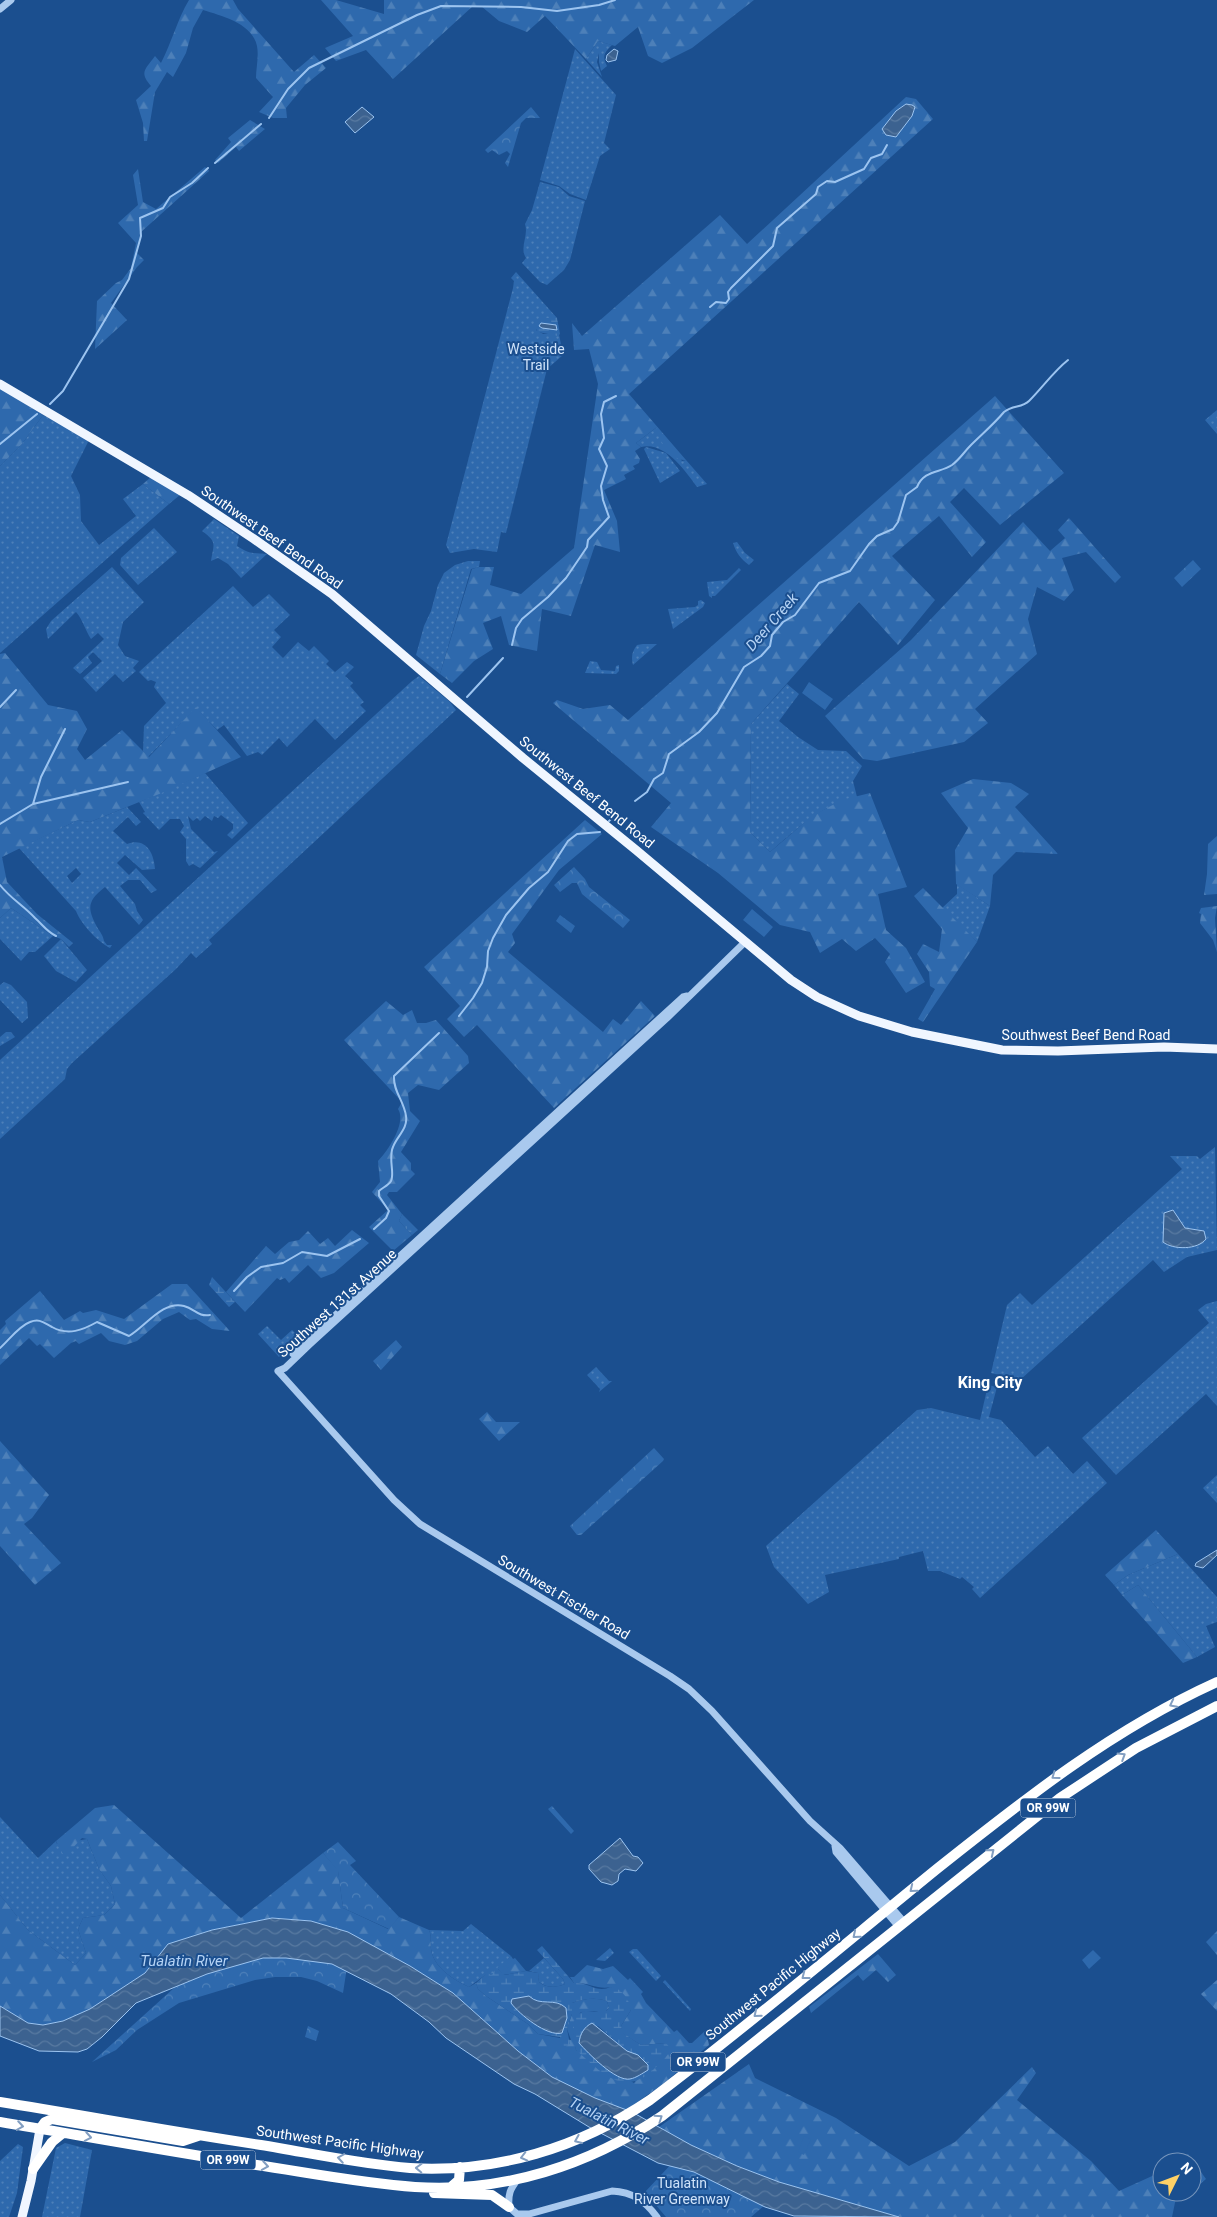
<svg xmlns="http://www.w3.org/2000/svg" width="1217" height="2217" font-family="Roboto,sans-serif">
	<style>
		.grass { fill: url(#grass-dots); fill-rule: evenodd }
		.forest { fill: url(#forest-firs) }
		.wetland { fill: url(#wetland-marsh); fill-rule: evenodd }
		.park { fill: url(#park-crowns) }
		.pitch { fill: #2e69ad }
		.water { fill: url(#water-waves); stroke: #9cc4f0 }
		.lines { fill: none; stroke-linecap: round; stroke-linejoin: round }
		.stream { stroke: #9cc4f0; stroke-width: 2 }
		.minor { stroke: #a9c9ee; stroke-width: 7 }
		.major { stroke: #f0f6ff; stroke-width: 9 }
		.highway { stroke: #fff; stroke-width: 10 }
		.oneway { stroke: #829ec1 }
		.labels { text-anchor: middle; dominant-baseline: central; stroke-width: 4; stroke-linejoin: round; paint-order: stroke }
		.shield { fill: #1b4f8f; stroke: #bbcadd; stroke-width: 1 }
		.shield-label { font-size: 12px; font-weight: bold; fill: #fff }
		.park-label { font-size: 14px; fill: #cfe3fa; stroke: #1b4f8f }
		.street-label { font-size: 14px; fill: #fff; stroke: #1b4f8f }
		.water-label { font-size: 15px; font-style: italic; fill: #b5d3f5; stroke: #1b4f8f }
		.quarter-label { font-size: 16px; font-weight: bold; fill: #fff; stroke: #1b4f8f }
	</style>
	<defs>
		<pattern id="grass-dots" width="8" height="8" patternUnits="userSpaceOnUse" patternTransform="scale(1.25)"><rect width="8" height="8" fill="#2e69ad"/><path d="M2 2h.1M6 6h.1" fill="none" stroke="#4d80b9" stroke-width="1.8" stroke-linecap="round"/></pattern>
		<pattern id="forest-firs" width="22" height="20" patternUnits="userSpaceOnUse" patternTransform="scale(1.25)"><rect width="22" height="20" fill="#2e69ad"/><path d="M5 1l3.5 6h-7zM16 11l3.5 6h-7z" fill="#4d80b9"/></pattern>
		<pattern id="wetland-marsh" width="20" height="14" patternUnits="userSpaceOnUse" patternTransform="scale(1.25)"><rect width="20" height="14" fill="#2e69ad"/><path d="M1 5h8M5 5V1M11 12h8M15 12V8" fill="none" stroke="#4d80b9"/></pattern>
		<pattern id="park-crowns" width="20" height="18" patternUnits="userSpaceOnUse" patternTransform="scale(1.25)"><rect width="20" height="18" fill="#2e69ad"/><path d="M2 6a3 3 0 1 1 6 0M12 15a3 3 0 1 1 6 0" fill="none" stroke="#4d80b9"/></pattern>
		<pattern id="water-waves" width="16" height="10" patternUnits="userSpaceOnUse" patternTransform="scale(1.25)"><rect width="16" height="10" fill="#3c6290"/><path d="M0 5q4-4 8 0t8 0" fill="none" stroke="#597aa1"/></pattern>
	</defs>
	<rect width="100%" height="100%" fill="#1b4f8f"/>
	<!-- grass -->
	<path class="grass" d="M598 41 612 45C604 53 602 56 607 66L601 71 599 62V53L597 62 602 77 586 59Z
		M575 49 616 95 604 143 610 149 600 156 586 200 570 194 559 186 540 180Z
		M540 182 559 187 569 196 585 201 570 260 564 270 547 285 540 282 522 263 526 258C519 247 529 236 525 224L532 210Z
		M516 272 557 318H542L536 330 543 334H559L563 355 547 369 506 533 501 532 497 552 474 549 450 553 446 545 513 288 514 281 511 278Z
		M1217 410V434L1205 420Z
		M43 415 89 440 71 476 80 495 81 521 99 545 136 516 123 499 143 484 169 504 0 653V466L22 444Z
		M657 427 682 461 686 460 707 484 697 487C685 470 664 441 641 447L636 443Z
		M646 447 666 453 680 471 660 483 644 449Z
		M214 519 239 536 237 546C249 554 253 553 267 554L241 578 228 564 218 558 211 561C214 543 217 542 202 531Z
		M154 528 177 552 138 585 120 565 121 558Z
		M737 542 745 553 754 560 749 565C741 559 736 553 733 543Z
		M468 561H480L479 567 471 569 440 674 416 655 424 626 431 611 438 585 444 573 455 565Z
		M112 567 144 602 123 622 118 645 125 656 139 661 133 668 136 671 123 682 115 674 96 692 83 678 102 661 93 652 88 657 92 663 80 674 73 668 104 639 98 633 91 639C85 630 83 620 76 612L48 639 46 629 51 621Z
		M739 568 741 570 715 596H712V598L709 596 707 582 727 580Z
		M233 586 253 607 269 594 290 615 274 630 281 637 272 647 283 658 298 642 309 651 314 646 329 661 326 664 335 672 347 662 354 667 345 676 353 683 350 686 364 702 360 705 366 711 335 740 315 719 287 747 279 738 262 755 258 752 247 756 224 725 217 730 196 708 148 757 143 751 144 726 166 703 154 687 156 682 151 680 148 681 139 672Z
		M701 600 705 603 703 607 673 629 668 609 695 607 698 605V601Z
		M643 644H657L633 665C631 656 632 652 637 645Z
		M590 661 597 662 601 670 615 671 616 666 619 665V671L616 674 585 673Z
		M419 676 450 702 456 710 209 940 212 944 196 958 191 953 176 969 72 1063 67 1069 65 1079 0 1139V1060L412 681Z
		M787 684 799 694 779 721 798 737 818 750 846 751 862 766 853 781 857 797C821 805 797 829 770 852L750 832 751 724Z
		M205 773 248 823 232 839 227 835 233 829V824L221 815 218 818 214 816 212 821 205 816 200 821 197 818 193 821 188 816 191 829 214 852 218 851 200 868 193 864 189 866 186 861V839L180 832 184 826 180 819H170L159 830 143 813 145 812 139 802Z
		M127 807 141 822 136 826 128 817 113 831 127 844C145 837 154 852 155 869L142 870 125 855 117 863 129 875 136 868 157 890 151 893 140 880H128L120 886 135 904 137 911 143 920 139 925 105 887C87 901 87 908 97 927 100 932 103 935 104 941L107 945H112L110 948C97 941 81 924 76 911L19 848 78 820 90 822ZM76 868 81 874 72 883 67 876Z
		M957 884 990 906 977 942 941 909 957 894Z
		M11 908 53 936 35 952H29L21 961 0 939V918Z
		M61 939 87 970 76 982 56 971 44 956Z
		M4 982 11 985 27 1002 28 1018 22 1023 0 1000V985Z
		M6 1032H11L15 1037 0 1046V1037Z
		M1215 1147 1217 1250 1187 1257 1164 1272 1153 1260 1020 1380 991 1373 1007 1305 1020 1293 1032 1305 1182 1169 1170 1156H1197L1200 1159Z
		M1217 1301V1406L1206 1394 1116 1475 1082 1438 1209 1323 1198 1310 1206 1304Z
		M267 1326 281 1340 292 1330 300 1338 279 1357 258 1334Z
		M596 1367 609 1381H612L599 1392 600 1389 587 1375Z
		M988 1385 997 1387 989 1417 1001 1420 1035 1457 1048 1446 1073 1474 1087 1461 1107 1483 980 1598 972 1589 974 1587 962 1577 960 1579 940 1571H928L923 1551 899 1557V1559L825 1575 829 1592 808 1604 774 1567 766 1546 917 1410 931 1408 980 1420Z
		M1217 1475V1503L1203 1488Z
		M1178 1554 1217 1597V1622L1206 1626 1215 1647 1197 1657 1138 1585 1122 1595 1114 1585 1128 1575Z
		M0 1817 38 1858 56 1841 57 1844 87 1839 99 1869 111 1886 115 1904 104 1915 83 1918 78 1929 86 1953 75 1965 28 1930 0 1895Z
		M471 1924 511 1956 494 1973 491 1975 488 1973 469 1987C454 1980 433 1967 431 1949 430 1942 432 1937 429 1930L463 1931Z
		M610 1948 614 1953 605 1961 596 1960Z
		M633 1949H637L661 1976 656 1981 629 1952Z
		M544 1958 563 1979 565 1984C556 1988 547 1988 539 1982L538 1973 529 1971Z
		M665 1980 691 2009 690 2011 663 1982Z
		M65 2143 92 2150 80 2217H42L56 2148Z
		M18 2144 23 2147 17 2193 9 2217H0V2161Z
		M1188 2154 1206 2179 1192 2191V2162H1179Z"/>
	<!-- forest -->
	<path class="forest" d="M189 0H233L238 9 294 72 314 55 326 68 305 85 286 108 287 118H273L259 112 273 97 256 78C256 69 259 56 257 46 252 23 222 16 203 10L193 28 186 53 173 77 167 72 155 92 147 141H144L143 123 136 100 151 86C139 72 145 70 155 56L161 63C172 42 177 20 189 0Z
		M321 0H336L384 14V0H754L692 48 662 63 648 56 638 27 615 46 598 41 586 59 545 16 527 32 499 21 481 6H473L393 79 366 50 336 61 325 48 353 36Z
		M906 97 916 99 933 119 629 394 686 460C672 462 657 439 657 427L636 443 641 447 635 451 640 459 639 463 633 466 635 469 624 475 626 479 604 490 617 521 620 552 595 545 571 616 542 609 537 651 509 645 501 616 483 623 493 649 474 661 452 683 440 674 472 569 479 567H494L490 585 521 594 574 548 598 384 589 349 574 350 572 323 582 336 720 215 747 244Z
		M250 120 265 129 239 151 236 147 218 163 215 160 231 142 228 138Z
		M205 167 209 171 141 232 137 253 144 260 137 267 111 303 127 320 95 349 97 301 116 283 122 280 131 268 136 243 118 223 138 205 133 175 138 169 143 202 156 209Z
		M0 388 43 415 22 444 0 466Z
		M995 396 1064 473 1000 525 964 488 950 502 986 542 972 557 939 516 892 556 935 600 898 645 859 602 751 724 750 832 770 852 812 816 842 800 870 793 907 887 878 894 886 930 906 948 925 982 906 993 885 962 890 954 875 938 856 951 842 939 820 953 810 932 780 925 718 873 651 827 671 803 553 703 557 700 583 709 610 705 628 720Z
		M152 476 180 495 169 504 143 484Z
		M1069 518 1121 577 1115 583 1086 552 1062 558 1074 590 1064 601 1037 587 1028 619 1037 654 975 709 988 723 964 742 877 761 863 759 825 716 911 640 1023 522 1050 551 1065 538 1058 530Z
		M5 653 48 705 77 711 87 729 77 749 85 760 122 730 149 757 196 707 241 757 164 792 90 822 78 820 2 857 7 882 37 914 73 943 69 947 61 939 53 936 11 908 0 918V654Z
		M973 779 1011 783 1029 794 1015 807 1058 854 1016 852 993 875 990 906 956 884 955 850 968 828 941 793Z
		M585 820 602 834 559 870 512 934 515 943 508 952 603 1032 613 1019 621 1025 641 1001 655 1016 554 1108 477 1025 464 1037 447 1019 460 1006 424 967Z
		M1217 836V894L1204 895 1207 874 1208 844Z
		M923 888 977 942 923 1022 918 1019 935 989 930 986 929 972 917 954 923 944 939 952 942 929 914 896Z
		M1217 906 1215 918 1217 952 1213 940 1200 923 1201 914 1199 913 1201 908Z
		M386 1001 403 1015 412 1010 417 1023H426L436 1020 468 1056 469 1063 439 1090 418 1085 408 1093 410 1111 420 1121 401 1152 411 1163V1170L415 1174 397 1192H389L387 1195 402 1214 399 1221 412 1235 393 1251 369 1227 388 1210 372 1192 380 1182 378 1161C388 1151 407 1122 398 1109L402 1102 344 1040Z
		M352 1230 369 1243 334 1273 321 1278 308 1265 289 1283 285 1278 280 1280 277 1278 245 1312 226 1292 266 1246 275 1254 289 1242 299 1240 308 1231 320 1244 328 1238 335 1246Z
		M172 1284H187L230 1331 212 1329 196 1319 190 1320 179 1312 163 1319 137 1341 125 1345 109 1341 101 1333 79 1344 76 1341 71 1343 54 1358 40 1344 37 1346 29 1338 0 1365V1330L6 1324 5 1321 40 1291 64 1320 80 1311 83 1313 96 1310 124 1319Z
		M396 1340 402 1347 381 1370 373 1361Z
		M487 1412 496 1422H520L499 1441 479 1419Z
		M0 1441 49 1495 32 1518 24 1524 61 1563 35 1585 0 1546Z
		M1156 1530 1178 1554 1128 1575 1114 1585 1105 1575Z
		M1138 1585 1197 1657 1183 1663 1122 1595Z
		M114 1805 241 1918 323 1853 338 1870 343 1908 388 1929 399 1917 429 1930C432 1937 430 1942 431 1949 433 1967 454 1980 469 1987L476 1983 478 1989 486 1996 528 2024 538 2034 571 2040 567 2029 572 2014V2003C583 1999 595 1997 607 2001L609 2008 606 2011 581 2012C570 2025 574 2034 576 2050L634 2083 666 2043 641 2045 622 2033 621 2026 631 2010 611 1987C598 1990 588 1982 574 1983L570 1977H574L587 1965 603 1969 613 1966 628 1980 630 1978 643 1992 641 1994 646 2003 674 2032 677 2030 689 2043H692L706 2030 709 2045 663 2084 626 2110 595 2098 552 2077 518 2051 453 1993 410 1966 348 1932 311 1921 272 1918 212 1930 168 1944 145 1973 90 2009 63 2021 43 2025 28 2023 0 2006V1895L28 1930 75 1965 86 1953 78 1929 83 1918 104 1915 115 1904 111 1886 99 1869 87 1839 82 1838 67 1854H62L56 1841 95 1808Z
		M552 1806 574 1831 571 1834 548 1809Z
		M1217 1931V1955L1206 1942Z
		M878 1954 896 1975 888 1982 876 1970 863 1981 858 1975 811 2013 809 2007Z
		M511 1956 513 1959 515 1958 526 1971 503 1975 497 1968Z
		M1217 1980V2011L1201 1994Z
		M749 2064 755 2078 836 2118 909 2166 955 2142 1032 2067 1036 2073 1017 2100 1091 2161 1119 2191 1161 2172 1162 2192 1177 2193 1172 2217H899L779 2182 737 2166 691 2145 659 2127Z"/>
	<!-- wetland -->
	<path class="wetland" d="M539 318H557L560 334 558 336 538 332 534 326Z
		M402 1214 418 1230 412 1235 399 1221Z
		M212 1277 235 1302 229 1307 209 1285Z
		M542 1946 574 1983C586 1982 593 1989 602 1989 605 1989 608 1988 610 1987 621 1987 630 2000 631 2010L621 2026 623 2033 641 2045 666 2043 671 2049C667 2058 660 2063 653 2070 623 2098 601 2072 576 2050 573 2039 569 2018 582 2012 586 2010 590 2012 594 2012 599 2011 601 2010 606 2011L609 2008 607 2001C595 1997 583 1999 572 2003V2014L567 2029 570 2044 564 2048 560 2047V2037L538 2034 528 2024 486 1996 478 1989 476 1983 488 1972 491 1975 497 1968 504 1975 526 1971 538 1973 539 1982C546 1988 556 1988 565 1984L563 1979 537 1950ZM533 2000 543 2003 556 2002 542 2029 523 2013ZM598 2026 627 2051 638 2055 580 2036Z"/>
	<!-- park -->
	<path class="park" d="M531 107 540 118H526L521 123 508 167 505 163 510 154 507 151 499 155 492 150 488 153 485 150Z
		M1193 560 1201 569 1182 587 1174 578Z
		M574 867 585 879 589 887 630 920 623 928 582 894 577 883H572L560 892 554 885Z
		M560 915 575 926 571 933 556 921Z
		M654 1448 664 1459 663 1461 581 1535H577L570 1526Z
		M338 1842 356 1861 350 1865 399 1917 389 1929 343 1908 338 1871 323 1853Z
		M292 1955 347 1967 343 1993 317 1981 301 1977H275L255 1980 179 2003 137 2030 116 2050 92 2062 174 1988 194 1978 247 1960Z
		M308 2026 319 2031 316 2041 305 2037Z
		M676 2159 765 2205 751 2217H666L645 2192Z"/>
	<!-- pitch -->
	<path class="pitch" d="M809 682 833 699 825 710 802 693Z
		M752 909 773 927 764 937 743 920Z
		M1093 1950 1101 1958 1089 1969 1082 1960Z
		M804 2136 811 2139 804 2155 798 2152Z"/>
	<!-- water -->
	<path class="water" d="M614 49 618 51 616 60 608 62 606 60 607 55Z
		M906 104 912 105 915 107 912 116 896 137 886 135 882 129 896 111Z
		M362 107 374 117 355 133 345 122Z
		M541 323 556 325 557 330 542 328 539 326Z
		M1173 1210 1185 1228 1204 1231 1206 1239C1198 1250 1173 1250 1163 1242L1164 1213Z
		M1217 1550V1555L1203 1568 1195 1566 1196 1563Z
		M620 1838 633 1856 638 1857 643 1863 636 1871 625 1869 619 1874 618 1881 612 1885 601 1882 589 1869V1865Z
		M272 1918 311 1921 348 1932 410 1966 453 1993 518 2051 552 2077 595 2098 632 2112 691 2145 737 2166 779 2182 899 2217 794 2216 765 2207 694 2172 658 2163 589 2127 535 2094 514 2084 446 2038 429 2022 391 1994 332 1964 286 1958H263L207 1974 136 2003 102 2037 87 2049 78 2052 39 2051 0 2036V2006L28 2023 43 2025 63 2021 90 2009 145 1973 168 1944 212 1930Z
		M529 1996C540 2007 555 1997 566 2008L567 2018 562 2033C547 2037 519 2014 511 2003L512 1999Z
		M592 2023 627 2051 638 2055 648 2065V2070C643 2073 636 2078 630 2079 616 2082 588 2053 579 2043 580 2034 584 2027 592 2023Z"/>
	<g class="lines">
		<!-- stream -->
		<path class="stream" d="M269 118 288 89 309 68 417 15 441 6 521 7 557 11 599 5 615 0
			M215 163 261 124
			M710 307 716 302 726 303 729 299 728 292 731 288 773 246 777 228 816 194 818 187 827 181 835 182 864 169 871 158 882 154 887 145
			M50 404 63 391 129 279 141 236 140 218 163 208 170 197 192 183 208 168
			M0 444 37 414
			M512 645 516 628 522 619 548 597 566 578 587 547 588 540 609 517 603 500 601 486 607 466 599 449 604 438 601 414 604 402 616 396
			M467 697 503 658
			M0 707 16 690
			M635 801 647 792 654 779 663 773 669 754 699 732 717 713 744 667 761 656 770 646 772 635 783 622 795 615 819 583 850 571 869 544 877 536 893 529 898 522 906 495 917 487C924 470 940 473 952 465 960 459 964 452 971 445 982 434 994 424 1004 412 1013 405 1022 408 1029 401 1043 387 1053 372 1068 360
			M33 804 128 782
			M609 821 612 818
			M0 824 33 804 41 777 65 729
			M0 885C10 898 24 906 35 918 43 925 46 931 56 936
			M459 1016 473 998 482 983 487 967 488 951 493 938 506 915 529 888 548 872 568 841 577 834 600 832
			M374 1229 386 1218 389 1211 379 1196V1191C382 1188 389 1185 391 1181 395 1174 388 1158 393 1147 397 1136 408 1129 406 1116 404 1101 393 1091 394 1076L439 1033
			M234 1291 247 1277 261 1267 283 1263 302 1252 327 1256 360 1239
			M0 1348C9 1340 19 1326 30 1322 40 1318 44 1323 52 1327 68 1336 83 1330 97 1322L129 1336C145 1327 163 1300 184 1306 195 1309 198 1317 210 1315"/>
		<!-- minor -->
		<path class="minor" d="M0 9 11 0
			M293 1354 683 997 687 996
			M278 1371 394 1500 420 1524 670 1676 689 1689 712 1711 810 1821 840 1848 904 1922
			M278 1371 285 1368 309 1345 667 1018 745 942
			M835 1846 836 1852 899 1927
			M518 2179C510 2189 508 2194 509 2207L517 2214H529L612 2191C633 2192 645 2201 657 2217"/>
		<!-- major -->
		<path class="major" d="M0 384 188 495 254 539 332 594 523 758 636 850 791 980 817 997 859 1016 912 1032 1002 1050 1058 1051 1164 1047 1217 1049
			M22 2217 31 2181 40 2129"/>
		<!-- highway -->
		<path class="highway" d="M0 2102C87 2116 174 2132 261 2145 310 2153 360 2164 410 2168 496 2173 579 2148 650 2100 748 2026 842 1946 938 1868 1026 1798 1113 1729 1217 1682
			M0 2122C83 2136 167 2151 250 2164 305 2172 360 2183 415 2187 504 2193 589 2165 662 2116L1060 1798 1136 1748 1217 1706
			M40 2129 45 2122 52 2119 183 2141 198 2136
			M33 2169 52 2142 63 2133
			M451 2187 459 2180 460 2167
			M434 2193 492 2195 509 2207"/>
	</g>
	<!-- one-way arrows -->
	<defs><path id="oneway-chevron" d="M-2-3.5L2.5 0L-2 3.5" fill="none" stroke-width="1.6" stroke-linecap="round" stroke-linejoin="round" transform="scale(1.25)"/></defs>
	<g class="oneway">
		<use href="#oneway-chevron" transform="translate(1173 1704) rotate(153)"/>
		<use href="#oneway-chevron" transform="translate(1122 1756) rotate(-32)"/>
		<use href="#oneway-chevron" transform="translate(1055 1776) rotate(144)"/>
		<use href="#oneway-chevron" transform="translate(991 1852) rotate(-39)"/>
		<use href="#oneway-chevron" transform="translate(913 1889) rotate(141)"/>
		<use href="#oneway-chevron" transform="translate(856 1935) rotate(140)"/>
		<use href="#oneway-chevron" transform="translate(805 1976) rotate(142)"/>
		<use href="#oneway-chevron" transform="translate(757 2014) rotate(141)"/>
		<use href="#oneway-chevron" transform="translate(659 2118) rotate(-34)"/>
		<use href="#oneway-chevron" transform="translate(20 2126) rotate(9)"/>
		<use href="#oneway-chevron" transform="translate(88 2137) rotate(10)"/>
		<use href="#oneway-chevron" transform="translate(578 2140) rotate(157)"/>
		<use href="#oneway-chevron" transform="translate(524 2157) rotate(166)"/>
		<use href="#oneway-chevron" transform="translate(341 2158) rotate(-171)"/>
		<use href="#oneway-chevron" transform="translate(265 2166) rotate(9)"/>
		<use href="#oneway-chevron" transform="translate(419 2168) rotate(-178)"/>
	</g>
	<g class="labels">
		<!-- shield labels -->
		<g class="shield">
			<rect x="1020.5" y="1798.5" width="55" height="19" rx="4"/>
			<rect x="670.5" y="2052.5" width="55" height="19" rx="4"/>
			<rect x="200.5" y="2150.5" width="55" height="19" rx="4"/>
		</g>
		<g class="shield-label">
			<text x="1048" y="1808">OR 99W</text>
			<text x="698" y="2062">OR 99W</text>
			<text x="228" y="2160">OR 99W</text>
		</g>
		<!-- park labels -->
		<g class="park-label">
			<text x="536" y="349">Westside<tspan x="536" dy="16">Trail</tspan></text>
			<text x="682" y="2183">Tualatin<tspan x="682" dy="16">River Greenway</tspan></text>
		</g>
		<!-- street labels -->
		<g class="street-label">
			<text transform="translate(272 537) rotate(35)">Southwest Beef Bend Road</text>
			<text transform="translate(587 792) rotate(39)">Southwest Beef Bend Road</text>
			<text x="1086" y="1035">Southwest Beef Bend Road</text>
			<text transform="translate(337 1303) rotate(-42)">Southwest 131st Avenue</text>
			<text transform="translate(564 1597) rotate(31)">Southwest Fischer Road</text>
			<text transform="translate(773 1984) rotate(-39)">Southwest Pacific Highway</text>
			<text transform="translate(340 2142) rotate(8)">Southwest Pacific Highway</text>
		</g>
		<!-- water labels -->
		<g class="water-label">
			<text transform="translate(772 622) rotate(-49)">Deer Creek</text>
			<text x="184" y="1961">Tualatin River</text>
			<text transform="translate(609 2121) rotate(27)">Tualatin River</text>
		</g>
		<!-- quarter labels -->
		<g class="quarter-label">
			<text x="990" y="1382">King City</text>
		</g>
	</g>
	<!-- north arrow -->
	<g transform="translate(1177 2177) rotate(48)"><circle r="24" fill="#1b4f8f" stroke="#7695bc"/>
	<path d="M0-4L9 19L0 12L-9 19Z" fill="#ffd166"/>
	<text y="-8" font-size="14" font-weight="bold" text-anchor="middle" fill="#ffffff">N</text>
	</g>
</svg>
